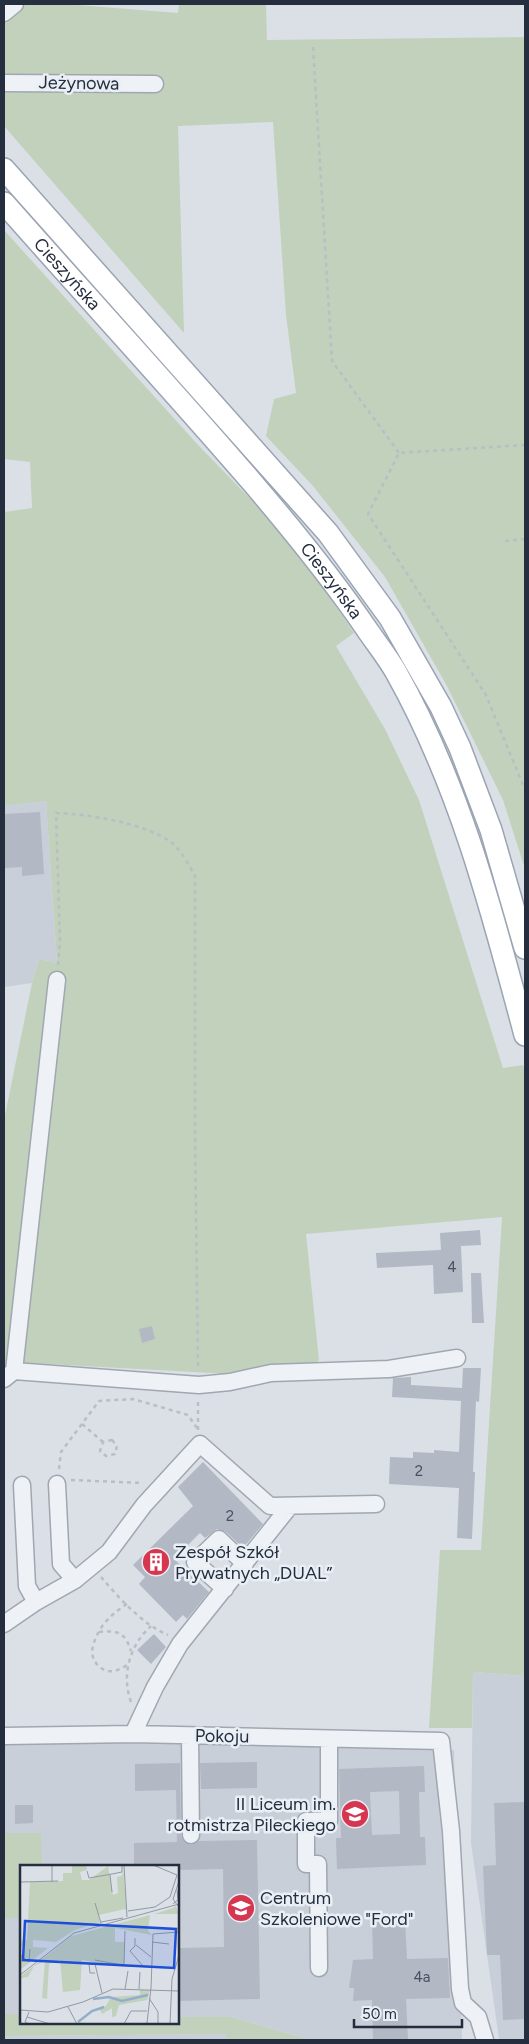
<svg xmlns="http://www.w3.org/2000/svg" width="529" height="2044" font-family="Figtree,sans-serif">
	<style>
		.built { fill: #c9cfd9 }
		.green { fill: #c2d1bc }
		.building { fill: #b2b9c4; fill-rule: evenodd }
		.lines { fill: none; stroke-linecap: round; stroke-linejoin: round }
		.minor-casing { stroke: #a0a7b1; stroke-width: 19 }
		.major-casing { stroke: #9aa4b3; stroke-width: 24 }
		.path { stroke: #b9bec5; stroke-width: 2.5; stroke-dasharray: 4 4; stroke-linecap: butt }
		.minor { stroke: #eef1f5; stroke-width: 16 }
		.major { stroke: #fff; stroke-width: 21 }
		.labels { text-anchor: middle; dominant-baseline: central; stroke-width: 5; stroke-linejoin: round; paint-order: stroke }
		.number-label { font-size: 15px; fill: #485160 }
		.street-label { font-size: 18px; fill: #242e3e; stroke: #eaeff5 }
		.poi-label { font-size: 18px; fill: #242e3e; stroke: #eaeff5; text-anchor: start }
		.inset-river { fill: none; stroke: #93aeca; stroke-width: 2.5 }
		.inset-road { fill: none; stroke: #9299a3; stroke-width: 1 }
		.view { fill: #1d4ed8; fill-opacity: 0.15; stroke: #1d4ed8; stroke-width: 2.5 }
		.inset-edge { fill: none; stroke: #242e3e; stroke-width: 2.5 }
	</style>
	<rect width="100%" height="100%" fill="#dbe0e7"/>
	<!-- built -->
	<path class="built" d="M46 801 57 963 39 959 32 983 4 987V806Z
		M473 1672 525 1676V2040H497L499 2039 471 1843Z
		M26 1741 454 1750 462 2040H310L231 2017H178V1866H21V2014H4V1743Z
		M226 2034V2040H4V2036Z"/>
	<!-- green -->
	<path class="green" d="M4 4H65L178 13 179 4H266L267 40 525 37V869L503 800 447 686 385 577 313 486 266 436 274 399 296 393 286 315 273 122 178 126 184 333 4 126Z
		M4 230 199 446 292 542 354 633 336 646 385 729 419 800 503 1068 523 1065 525 1072V1676L473 1672 472 1728H429L440 1550H481L502 1217 306 1234 319 1360 303 1378 29 1363 4 1368V1120L32 983 39 959 57 963 46 801 4 806V512L32 508 30 462 4 459Z
		M4 1833H41L42 1866H21V1918H4Z
		M4 2014H21V2023H178V2017H231L310 2040H226V2034L4 2036Z"/>
	<!-- building -->
	<path class="building" d="M40 812 44 874 22 876V867L4 868V814Z
		M480 1230 481 1245 461 1246 463 1292 434 1294 433 1265 377 1268 376 1253 441 1250 440 1233Z
		M471 1273H481L484 1323H472Z
		M152 1326 155 1339 142 1343 139 1329Z
		M463 1368H481L479 1402 476 1401 473 1472H475L472 1539 457 1538 459 1488 389 1484 390 1457 413 1458V1452L434 1453V1450L459 1452 461 1401 392 1397 393 1378 411 1377V1385L462 1388Z
		M203 1462 263 1524 243 1548 226 1532 217 1529 205 1538 200 1533 174 1559 209 1592 187 1619 183 1615 176 1622 139 1584 145 1577 133 1565 193 1506 178 1487Z
		M154 1634 166 1647 151 1664 137 1650Z
		M257 1762V1788L201 1789 200 1763Z
		M180 1763 181 1835 183 1840 191 1845 199 1841 257 1840 260 1999 178 2001V1948L224 1947 223 1869 178 1870V1866H134V1843L177 1842 176 1790 135 1791V1764Z
		M424 1766 425 1792H419L420 1837H425L426 1865 337 1869 336 1838H341L339 1769ZM399 1791 400 1834 372 1835 370 1792Z
		M525 1802V2019L503 2020 500 1955H487L483 1866 496 1865 494 1803Z
		M15 1805H33V1823L15 1824Z
		M405 1919 407 1959 448 1958 450 1998 406 1999 408 2040H373L372 2000 353 2001 354 1988H349L353 1960 373 1959 372 1920Z"/>
	<g class="lines">
		<defs>
			<path id="minor" d="M4 13 15 4
				M4 83 155 84
				M14 1371 199 1385 230 1382 271 1373 389 1369 457 1358
				M4 1379 14 1371 57 980
				M57 1484 61 1564 75 1580
				M22 1485 27 1586 36 1602
				M225 1589 195 1562 219 1539 245 1564
				M4 1624 36 1602 75 1580 109 1552 144 1505 200 1444 270 1506 376 1504
				M133 1734 155 1687 180 1644 290 1506
				M4 1736 133 1734 441 1741 451 1831 460 1989 463 2003 478 2017 485 2040
				M190 1736 191 1835
				M319 1968 318 1864H306V1821H329V1739"/>
			<g id="major">
				<path d="M4 169 328 533 390 618 441 707 460 748 491 830 525 948"/>
				<path id="s1" d="M4 203C86 296 170 387 251 481 292 529 332 578 368 631 377 644 388 658 396 672 460 786 492 911 525 1035"/>
			</g>
		</defs>
		<!-- minor casing -->
		<use href="#minor" class="minor-casing"/>
		<!-- major casing -->
		<use href="#major" class="major-casing"/>
		<!-- path -->
		<path class="path" d="M313 47 332 361 399 453
			M525 445 399 453 368 514 486 695 525 790
			M505 541 525 539
			M58 965 60 942 56 813C88 814 144 823 171 842 181 850 189 865 195 876V1133L198 1370
			M82 1424 103 1442
			M198 1430V1398
			M112 1440 117 1446 115 1454 106 1456 100 1451 103 1442Z
			M59 1469 61 1452 99 1401 133 1399 188 1415 197 1428
			M71 1480 143 1483
			M101 1577C119 1598 142 1624 168 1635
			M127 1604C111 1614 98 1627 93 1646 89 1659 100 1673 114 1671 119 1670 124 1667 129 1664
			M99 1632C118 1630 125 1632 131 1651
			M131 1702C121 1674 130 1645 151 1626"/>
		<!-- minor -->
		<use href="#minor" class="minor"/>
		<!-- major -->
		<use href="#major" class="major"/>
	</g>
	<!-- icons -->
	<defs>
		<symbol id="building-disc" viewBox="-11 -11 22 22"><circle r="9.5" fill="#d63650" stroke="#eaeff5"/><path d="M-4-6H4V6H1V3H-1V6H-4ZM-2.5-4.3h1.7v1.8h-1.7ZM.8-4.3h1.7v1.8H.8ZM-2.5-1h1.7V.8h-1.7ZM.8-1h1.7V.8H.8Z" fill="#fff"/></symbol>
		<symbol id="school-disc" viewBox="-11 -11 22 22"><circle r="9.5" fill="#d63650" stroke="#eaeff5"/><path d="M0-5L7-2L0 1L-7-2ZM-4 1L0 2.5L4 1V4Q0 6-4 4Z" fill="#fff"/></symbol>
	</defs>
	<g fill-rule="evenodd">
		<use href="#building-disc" x="140" y="1546" width="32" height="32"/>
		<use href="#school-disc" x="339" y="1798" width="32" height="32"/>
		<use href="#school-disc" x="225" y="1892" width="32" height="32"/>
	</g>
	<g class="labels">
		<!-- number labels -->
		<g class="number-label">
			<text x="452" y="1267">4</text>
			<text x="419" y="1471">2</text>
			<text x="230" y="1516">2</text>
			<text x="422" y="1977">4a</text>
		</g>
		<!-- street labels -->
		<g class="street-label">
			<text transform="translate(79 83) rotate(1)">Jeżynowa</text>
			<text stroke="none"><textPath href="#s1" startOffset="95">Cieszyńska</textPath></text>
			<text stroke="none"><textPath href="#s1" startOffset="500">Cieszyńska</textPath></text>
			<text transform="translate(222 1736) rotate(1)">Pokoju</text>
		</g>
		<!-- poi labels -->
		<g class="poi-label">
			<text x="175" y="1552">Zespół Szkół<tspan x="175" dy="21">Prywatnych „DUAL”</tspan></text>
			<text x="336" y="1804" text-anchor="end">II Liceum im.<tspan x="336" dy="21">rotmistrza Pileckiego</tspan></text>
			<text x="260" y="1898">Centrum<tspan x="260" dy="21">Szkoleniowe "Ford"</tspan></text>
		</g>
	</g>
	<!-- overview -->
	<g transform="translate(20 1865)">
		<rect width="159" height="159" fill="#dbe0e7"/>
		<path d="M52 0H66L67 5 60 7 62 15H69L88 1 93 30 98 28 97 12 102 11 103 3 107 47 105 44 79 50 80 57 55 65 36 77 13 75V82L28 83 0 105V90L3 92 5 82 1 81 2 75H7L10 17 43 16V8H52ZM156 41 159 49H134L153 43ZM130 50 128 66 132 70 95 63V77H104V102L62 95 60 125 43 127 40 95 29 99 27 134 22 133 25 96 14 101 8 112 1 113 0 117V112L51 71ZM120 125H130L127 135 99 140 96 151 92 152V143L82 149 79 143 86 141 91 132 120 130Z" fill="#c2d1bc"/>
		<path class="inset-river" d="M73 134 89 132 102 136 128 130M58 157 72 146 84 142"/>
		<path class="inset-road" d="M104 0 107 52M67 6 69 13 92 9 102 7V0M90 10 92 27M1 17 38 16M32 17V0M75 38 81 58M153 39 158 35 157 25M158 41 153 34 159 16M108 46 135 42 150 32 157 10 133 0M81 57 103 53M115 73V81L110 86 123 101M132 77 149 79M116 80 131 92M0 90 9 97 10 84M75 95 107 101 131 102M104 99 105 66M75 108H70L69 99H75L82 128M0 110 54 68 159 39M105 124 108 106M119 124 120 107M129 133 138 147V159M48 142 57 159M0 145 28 147 63 137 93 124 159 126M9 147 5 157 9 159M7 152 30 159M104 159 111 146H127M124 159 127 158 131 123 133 69 159 67M150 159 152 114 159 90"/>
		<path class="view" d="M5 56 156 64 154 103 3 95Z"/>
		<rect width="159" height="159" class="inset-edge"/>
	</g>
	<!-- border -->
	<rect width="529" height="2044" fill="none" stroke="#242e3e" stroke-width="10"/>
	<!-- scale -->
	<path d="M354 2019v8h108v-8" fill="none" stroke="#242e3e" stroke-width="2.5"/>
	<text x="362" y="2019" font-size="15" fill="#242e3e" stroke="#eaeff5" stroke-width="4" paint-order="stroke">50 m</text>
</svg>
